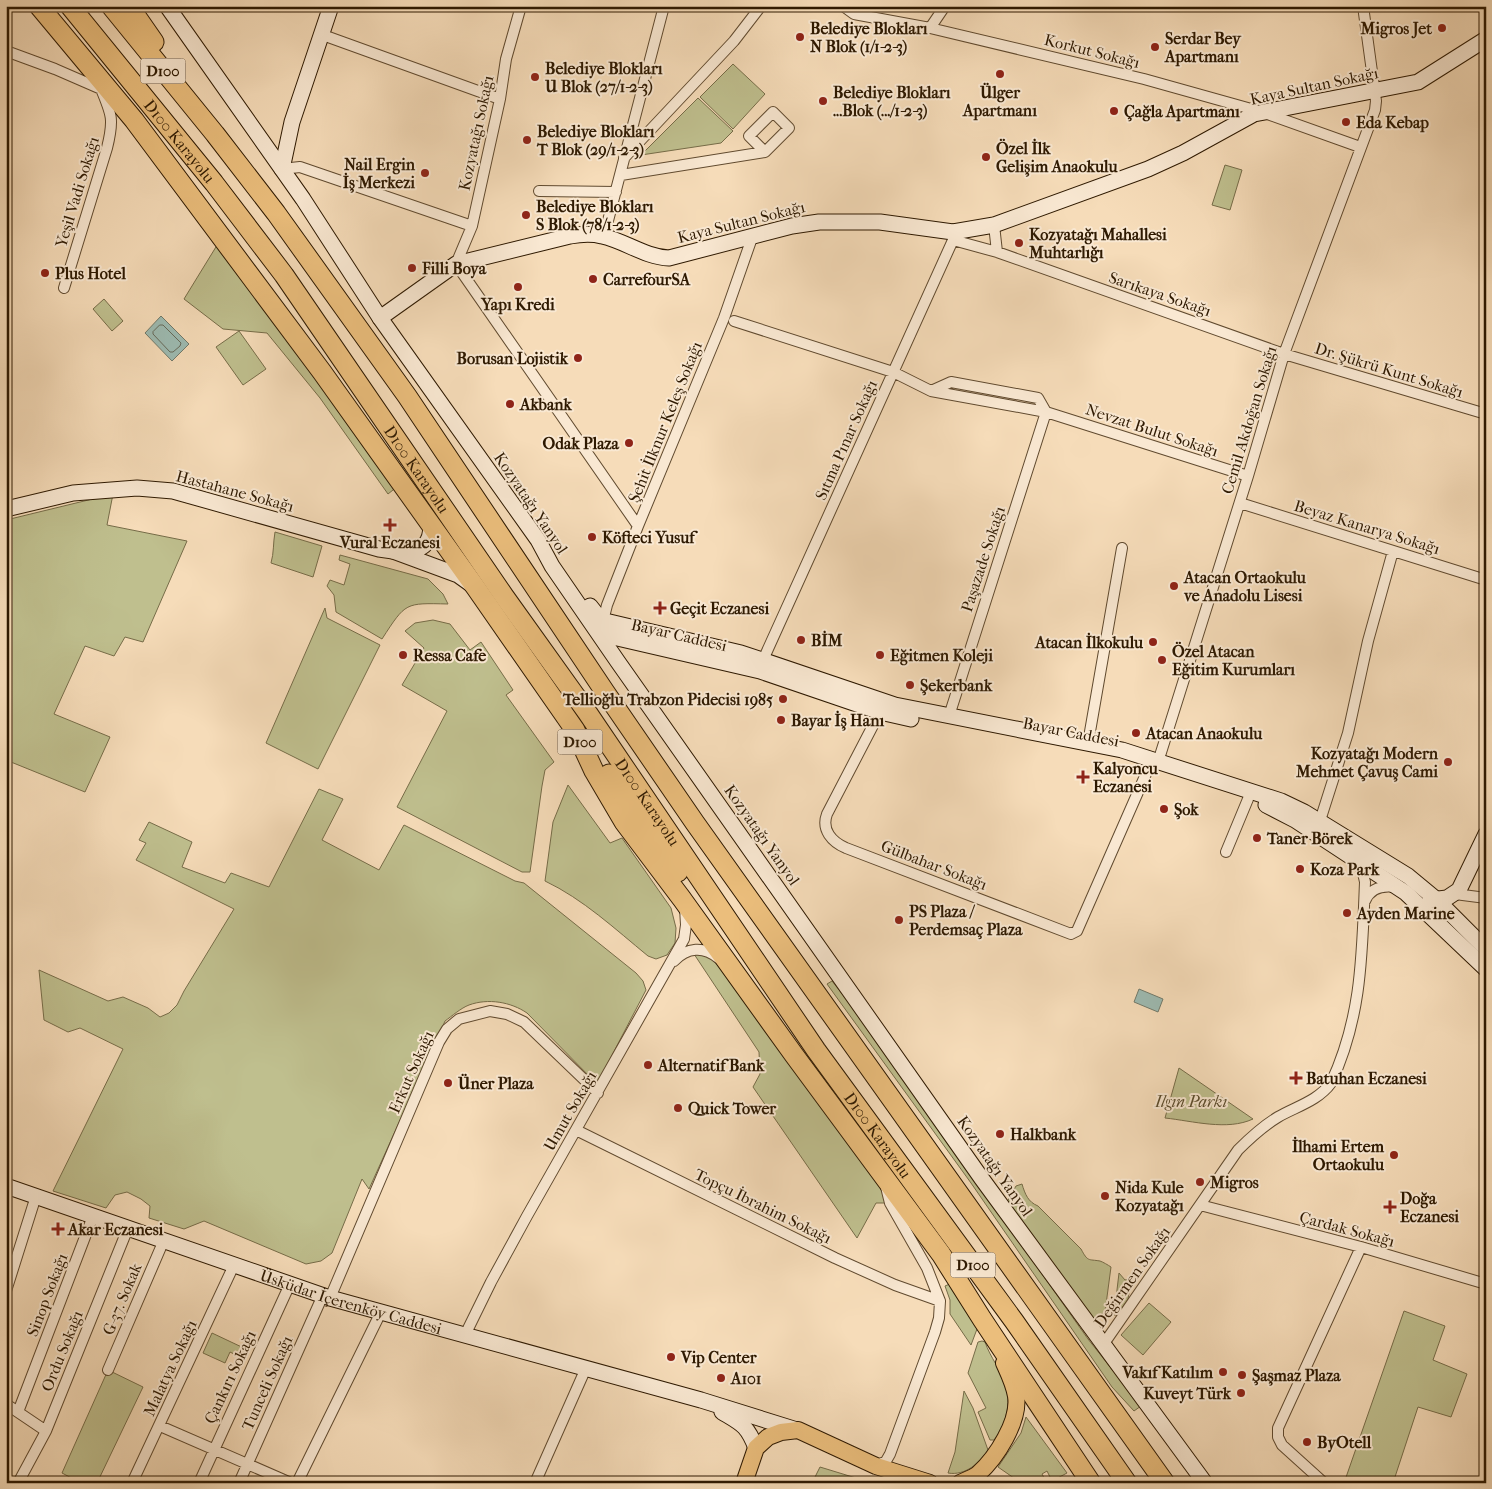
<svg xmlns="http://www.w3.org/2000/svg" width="1492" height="1489" font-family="'IM FELL French Canon',serif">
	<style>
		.green { fill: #bfbf8e; stroke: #766c48 }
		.water { fill: #9dbbb2; stroke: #717a6b }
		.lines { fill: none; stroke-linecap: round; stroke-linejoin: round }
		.shore { stroke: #666a5a; stroke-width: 1 }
		.street-casing { stroke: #604a2f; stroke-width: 12 }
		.secondary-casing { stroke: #2e1901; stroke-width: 17 }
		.primary-casing { stroke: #2e1901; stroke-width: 18 }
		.highway-casing { stroke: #2e1901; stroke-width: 21 }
		.street { stroke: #f9e8d2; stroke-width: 10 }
		.secondary { stroke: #f9e8d2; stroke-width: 15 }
		.primary { stroke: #ebbe7c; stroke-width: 16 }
		.highway { stroke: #ebbe7c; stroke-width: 19 }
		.poi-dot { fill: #8f2418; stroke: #f9e8d2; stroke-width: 2 }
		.labels { text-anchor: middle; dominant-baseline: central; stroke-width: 4; stroke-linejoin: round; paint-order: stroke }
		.shield { fill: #f9e8d2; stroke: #6b5740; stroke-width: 1 }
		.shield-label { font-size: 15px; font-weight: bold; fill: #2e1901 }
		.poi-label { font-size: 16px; font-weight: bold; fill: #2e1901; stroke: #f9e8d2; text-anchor: start }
		.street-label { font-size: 16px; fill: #2e1901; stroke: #f9e8d2 }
		.park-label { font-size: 16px; font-style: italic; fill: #5a4b2b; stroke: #f9e8d2 }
	</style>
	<rect width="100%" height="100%" fill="#f6dcb9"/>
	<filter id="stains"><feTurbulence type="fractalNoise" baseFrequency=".004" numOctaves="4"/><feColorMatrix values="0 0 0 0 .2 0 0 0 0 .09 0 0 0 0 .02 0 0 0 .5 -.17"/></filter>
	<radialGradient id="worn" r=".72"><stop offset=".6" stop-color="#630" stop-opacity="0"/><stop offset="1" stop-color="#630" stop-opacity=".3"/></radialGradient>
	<!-- green -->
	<path class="green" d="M733 64 765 94 733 129 700 97Z
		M698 98 733 131 721 143 641 155Z
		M1225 165 1242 170 1230 210 1212 205Z
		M219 242 398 486 388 494 320 398 267 333 223 329 184 299Z
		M104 299 123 321 112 331 93 309Z
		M239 331 266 369 243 385 216 347Z
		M113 494 107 525 187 541 143 642 125 637 114 656 85 646 54 714 110 737 85 792 6 760V520Z
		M275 532 322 546 313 577 271 563C274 553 273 543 275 532Z
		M340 555 428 579 443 594 448 604C405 603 406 602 382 639L336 612 334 595 327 586 330 580 344 585 350 564 339 560Z
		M325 608 327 618 380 645 318 769 266 743Z
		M433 620 450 624 470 650 481 642 513 690 506 695 554 762 545 770 542 786 530 872H522L397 807 447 711 402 685 424 648 405 631 415 623Z
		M568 785 610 843 622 838 671 908 676 928 675 943 667 955 656 959 648 956C615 929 583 899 545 881L553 822Z
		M319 789 343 799 322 840 379 870 404 825 515 881 524 883 636 973 643 981 646 990 597 1084 527 1013C511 1002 488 998 469 1005 461 1008 452 1016 445 1021L369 1189 362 1179 332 1253 321 1261 306 1264 204 1221 184 1229 149 1218 150 1206 141 1199 127 1192 115 1195 106 1208 53 1191 123 1049 80 1028 68 1032 44 1020 39 970 108 1001 123 997 148 1008 160 1017 169 1013 177 1005 184 991 234 909 136 860 146 843 139 840 149 822 192 842 182 867 225 883 231 873 269 887Z
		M712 952 883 1176 890 1203H876L857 1238 753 1087 760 1074 759 1052 694 954Z
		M832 981 855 1010 1088 1339 1141 1406 1134 1411 1112 1387 971 1183 827 984Z
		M1179 1068 1253 1119C1227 1131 1193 1121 1165 1118Z
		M1022 1184C1025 1194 1028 1202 1038 1206L1081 1249C1088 1262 1088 1259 1100 1261 1103 1262 1108 1265 1111 1267L1105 1312 1094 1319H1091L1007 1202 1016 1186Z
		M1119 1273 1125 1280 1129 1279 1132 1276 1128 1299 1117 1315H1114Z
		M952 1283 977 1329 971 1345 950 1314V1300L945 1286Z
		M1149 1303 1171 1322 1143 1355 1121 1335Z
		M1404 1311 1445 1326 1433 1360 1467 1374 1451 1417 1418 1407 1393 1483H1344Z
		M212 1333 248 1350 244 1359 230 1352 225 1363 203 1353Z
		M982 1341 985 1342C990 1357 1001 1370 1006 1385 1011 1402 1006 1427 994 1440H990L978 1412 986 1408 968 1373 978 1342Z
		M108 1370 143 1387 97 1483H81L62 1473Z
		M964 1391 973 1408 988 1450C980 1463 965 1476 948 1473L955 1452Z
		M1026 1417 1067 1473 1052 1481 1047 1471 1042 1474 1047 1483H1021L998 1467 1021 1433Z
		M820 1467 869 1482 870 1483H812Z"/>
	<!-- water -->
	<path class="water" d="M161 316 189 344 172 361 145 333Z
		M1139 989 1163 999 1158 1012 1134 1002Z"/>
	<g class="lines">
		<!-- shore -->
		<path class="shore" d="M160 325H163L181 343 180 346 173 352H170L153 334V332Z"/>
		<defs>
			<path id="street" d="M521 6 506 59 500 99 472 226 456 264 638 526
				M843 6 854 14 930 28 1144 79 1262 112 1360 147
				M930 28 945 6
				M320 34 500 99
				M6 51 55 69 101 89C112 115 114 120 107 148L64 288
				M624 158 734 41 761 6
				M282 169 300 167 472 226
				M621 175 765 152 749 136 773 112 789 128 765 152
				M539 191 616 192
				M994 225 997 252
				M604 236 664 6
				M953 240 997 252 1284 354 1486 414
				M734 321 893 372 931 391 1046 412 1248 476
				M931 391 951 382 1038 398 1046 412 949 716
				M1240 503 1486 580
				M603 621 607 605 638 526 724 318 753 235
				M763 660 953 240V233
				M880 712 827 814C821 830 832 842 846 848L1071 934 1077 931 1149 767
				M1088 743 1122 548
				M1158 762 1248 476 1284 354 1375 110 1376 101 1363 6
				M1318 827 1348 733 1368 641 1393 551
				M1226 852 1248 799
				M1455 894 1486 898
				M1365 901C1370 888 1383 885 1396 887
				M674 961C687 947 704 946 718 958
				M576 1130 835 1258 895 1285 940 1301
				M1200 1205 1361 1247 1486 1284
				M6 1291 36 1196
				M330 1298 439 1042 447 1029 459 1019 490 1011 507 1014 524 1022 598 1093
				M465 1335 491 1282 527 1216 684 939 686 925 685 908
				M1103 1345 1238 1150C1250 1138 1263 1126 1278 1117 1295 1107 1318 1101 1331 1083 1362 1017 1362 954 1365 882L1363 873 1358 863
				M108 1370 164 1240
				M6 1404 46 1431
				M18 1412 93 1216
				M160 1426 291 1483
				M876 1466 886 1461 890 1454 935 1332 939 1318 940 1301 927 1268 890 1203 886 1187
				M18 1483 46 1431 128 1228
				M132 1483 234 1265
				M199 1483 290 1284
				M239 1483 323 1295
				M297 1483 381 1312
				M535 1483 586 1368
				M1324 1483 1282 1445 1278 1437V1428L1361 1247"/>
			<g id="secondary">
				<path d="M167 6 303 199 380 318 538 540 552 566 618 662 982 1179 1205 1483"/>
				<path d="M282 169 292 122 331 6"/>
				<path d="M380 318 456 264 570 236C581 234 591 233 602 236 625 241 645 257 669 258L792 226 819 222H880L953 232 994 225 1148 169 1183 153 1254 114 1418 82 1486 39"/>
				<path d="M6 509 73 493 137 488 173 491 379 549 393 551"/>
				<path d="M431 524C431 552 416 550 393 551L458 575 472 585"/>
				<path d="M590 606 601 620 741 653 895 705 1122 750 1281 801 1304 812 1408 876 1437 900 1486 949"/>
				<path d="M600 634 760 671 880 712 911 719"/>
				<path d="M1266 805 1295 820 1406 893 1486 969"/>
				<path d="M1430 900 1447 898 1459 890 1486 834"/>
				<path id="s1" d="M6 1186 330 1298 701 1400 797 1430"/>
				<path d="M722 1412C742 1424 747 1425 756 1448"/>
			</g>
			<path id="primary" d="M744 1483 756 1448 768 1437 781 1432 798 1430 876 1466 930 1483
				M960 1483C966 1480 973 1478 978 1474 996 1458 1020 1421 1016 1396 1014 1384 1009 1374 1004 1363"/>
			<g id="highway">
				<path d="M39 6 134 120 322 372 476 588 575 730 594 771 624 822 682 899 794 1055 941 1254 982 1319 1091 1483"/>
				<path id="s2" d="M70 6 214 183 284 275 504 596 587 712 816 1050 1014 1321 1127 1483"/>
				<path d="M111 6 215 134 276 213 407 396 605 692 695 823 1165 1483"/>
				<path d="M129 6 154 42"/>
				<path d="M609 774 678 872"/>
			</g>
		</defs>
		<!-- street casing -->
		<use href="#street" class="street-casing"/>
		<!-- secondary casing -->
		<use href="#secondary" class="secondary-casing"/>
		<!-- primary casing -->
		<use href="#primary" class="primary-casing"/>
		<!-- highway casing -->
		<use href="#highway" class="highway-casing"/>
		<!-- street -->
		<use href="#street" class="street"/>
		<!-- secondary -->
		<use href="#secondary" class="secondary"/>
		<!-- primary -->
		<use href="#primary" class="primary"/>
		<!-- highway -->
		<use href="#highway" class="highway"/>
	</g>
	<!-- markers -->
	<g class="poi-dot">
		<circle cx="1442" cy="28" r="5"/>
		<circle cx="800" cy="37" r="5"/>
		<circle cx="1155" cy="47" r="5"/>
		<circle cx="1000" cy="74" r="5"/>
		<circle cx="535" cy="77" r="5"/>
		<circle cx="823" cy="101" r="5"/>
		<circle cx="1114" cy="111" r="5"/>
		<circle cx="1346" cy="122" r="5"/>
		<circle cx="527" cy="140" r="5"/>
		<circle cx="986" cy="157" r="5"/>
		<circle cx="425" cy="173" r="5"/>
		<circle cx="526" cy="215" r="5"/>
		<circle cx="1019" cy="243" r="5"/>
		<circle cx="412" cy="268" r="5"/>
		<circle cx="45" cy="273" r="5"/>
		<circle cx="593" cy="279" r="5"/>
		<circle cx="518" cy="287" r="5"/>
		<circle cx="578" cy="358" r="5"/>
		<circle cx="510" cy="404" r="5"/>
		<circle cx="629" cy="443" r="5"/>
		<path d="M387.5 517.5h5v5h5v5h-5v5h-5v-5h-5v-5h5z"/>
		<circle cx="592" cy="537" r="5"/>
		<circle cx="1174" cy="586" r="5"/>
		<path d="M657.5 600.5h5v5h5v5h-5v5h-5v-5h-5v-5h5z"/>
		<circle cx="801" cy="640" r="5"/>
		<circle cx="1153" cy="642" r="5"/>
		<circle cx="403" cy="655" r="5"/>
		<circle cx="880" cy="655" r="5"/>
		<circle cx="1162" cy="660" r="5"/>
		<circle cx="910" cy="685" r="5"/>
		<circle cx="783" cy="699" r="5"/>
		<circle cx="781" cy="720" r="5"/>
		<circle cx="1136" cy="733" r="5"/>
		<circle cx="1448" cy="762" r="5"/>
		<path d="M1080.5 769.5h5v5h5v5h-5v5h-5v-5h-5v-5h5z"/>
		<circle cx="1164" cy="809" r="5"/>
		<circle cx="1257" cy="838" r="5"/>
		<circle cx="1300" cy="869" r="5"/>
		<circle cx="1347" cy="913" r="5"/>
		<circle cx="899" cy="920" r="5"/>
		<circle cx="648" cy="1065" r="5"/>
		<path d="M1293.5 1070.5h5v5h5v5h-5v5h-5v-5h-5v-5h5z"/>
		<circle cx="448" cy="1083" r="5"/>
		<circle cx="678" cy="1108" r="5"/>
		<circle cx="1000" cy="1134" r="5"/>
		<circle cx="1394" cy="1155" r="5"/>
		<circle cx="1200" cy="1182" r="5"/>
		<circle cx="1105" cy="1196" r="5"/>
		<path d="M1387.5 1199.5h5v5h5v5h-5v5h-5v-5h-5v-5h5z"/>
		<path d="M55.5 1221.5h5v5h5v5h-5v5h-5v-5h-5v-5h5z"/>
		<circle cx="671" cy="1357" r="5"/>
		<circle cx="1223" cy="1372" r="5"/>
		<circle cx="1242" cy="1375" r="5"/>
		<circle cx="721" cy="1378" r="5"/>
		<circle cx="1241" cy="1393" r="5"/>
		<circle cx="1307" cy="1442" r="5"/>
	</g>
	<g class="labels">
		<!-- shield labels -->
		<g class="shield">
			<rect x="140.5" y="58.5" width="45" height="25" rx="4"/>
			<rect x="557.5" y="729.5" width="45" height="25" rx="4"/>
			<rect x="950.5" y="1252.5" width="45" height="25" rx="4"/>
		</g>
		<g class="shield-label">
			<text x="163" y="71">D100</text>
			<text x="580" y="742">D100</text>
			<text x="973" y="1265">D100</text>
		</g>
		<!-- poi labels -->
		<g class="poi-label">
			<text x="810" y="28">Belediye Blokları<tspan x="810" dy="18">N Blok (1/1-2-3)</tspan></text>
			<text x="1432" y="28" text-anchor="end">Migros Jet</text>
			<text x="1165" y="38">Serdar Bey<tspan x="1165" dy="18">Apartmanı</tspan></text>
			<text x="545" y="68">Belediye Blokları<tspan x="545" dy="18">U Blok (27/1-2-3)</tspan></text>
			<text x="833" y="92">Belediye Blokları<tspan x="833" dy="18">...Blok (.../1-2-3)</tspan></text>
			<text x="1000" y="92" text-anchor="middle">Ülger<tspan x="1000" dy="18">Apartmanı</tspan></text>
			<text x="1124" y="111">Çağla Apartmanı</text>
			<text x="1356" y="122">Eda Kebap</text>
			<text x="537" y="131">Belediye Blokları<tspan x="537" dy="18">T Blok (29/1-2-3)</tspan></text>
			<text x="996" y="148">Özel İlk<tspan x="996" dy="18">Gelişim Anaokulu</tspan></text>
			<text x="415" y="164" text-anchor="end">Nail Ergin<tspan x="415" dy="18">İş Merkezi</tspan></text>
			<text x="536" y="206">Belediye Blokları<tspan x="536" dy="18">S Blok (78/1-2-3)</tspan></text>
			<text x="1029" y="234">Kozyatağı Mahallesi<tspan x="1029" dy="18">Muhtarlığı</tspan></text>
			<text x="422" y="268">Filli Boya</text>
			<text x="55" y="273">Plus Hotel</text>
			<text x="603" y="279">CarrefourSA</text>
			<text x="518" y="304" text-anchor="middle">Yapı Kredi</text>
			<text x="568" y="358" text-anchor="end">Borusan Lojistik</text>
			<text x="520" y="404">Akbank</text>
			<text x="619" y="443" text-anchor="end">Odak Plaza</text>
			<text x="602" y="537">Köfteci Yusuf</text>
			<text x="390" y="542" text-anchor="middle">Vural Eczanesi</text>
			<text x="1184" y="577">Atacan Ortaokulu<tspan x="1184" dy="18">ve Anadolu Lisesi</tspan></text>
			<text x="670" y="608">Geçit Eczanesi</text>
			<text x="811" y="640">BİM</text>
			<text x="1143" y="642" text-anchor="end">Atacan İlkokulu</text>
			<text x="1172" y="651">Özel Atacan<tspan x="1172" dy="18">Eğitim Kurumları</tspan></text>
			<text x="413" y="655">Ressa Cafe</text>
			<text x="890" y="655">Eğitmen Koleji</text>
			<text x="920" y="685">Şekerbank</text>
			<text x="773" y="699" text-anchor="end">Tellioğlu Trabzon Pidecisi 1985</text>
			<text x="791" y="720">Bayar İş Hanı</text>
			<text x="1146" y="733">Atacan Anaokulu</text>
			<text x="1438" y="753" text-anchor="end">Kozyatağı Modern<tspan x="1438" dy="18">Mehmet Çavuş Cami</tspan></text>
			<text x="1093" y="768">Kalyoncu<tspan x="1093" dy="18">Eczanesi</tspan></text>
			<text x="1174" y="809">Şok</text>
			<text x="1267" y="838">Taner Börek</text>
			<text x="1310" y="869">Koza Park</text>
			<text x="909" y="911">PS Plaza /<tspan x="909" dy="18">Perdemsaç Plaza</tspan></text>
			<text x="1357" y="913">Ayden Marine</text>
			<text x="658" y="1065">Alternatif Bank</text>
			<text x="1306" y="1078">Batuhan Eczanesi</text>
			<text x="458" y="1083">Üner Plaza</text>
			<text x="688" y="1108">Quick Tower</text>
			<text x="1010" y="1134">Halkbank</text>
			<text x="1384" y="1146" text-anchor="end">İlhami Ertem<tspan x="1384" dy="18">Ortaokulu</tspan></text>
			<text x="1210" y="1182">Migros</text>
			<text x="1115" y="1187">Nida Kule<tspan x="1115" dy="18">Kozyatağı</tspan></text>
			<text x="1400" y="1198">Doğa<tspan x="1400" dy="18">Eczanesi</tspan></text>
			<text x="68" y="1229">Akar Eczanesi</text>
			<text x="681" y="1357">Vip Center</text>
			<text x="1213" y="1372" text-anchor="end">Vakıf Katılım</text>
			<text x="1252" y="1375">Şaşmaz Plaza</text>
			<text x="731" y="1378">A101</text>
			<text x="1231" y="1393" text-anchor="end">Kuveyt Türk</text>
			<text x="1317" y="1442">ByOtell</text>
		</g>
		<!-- street labels -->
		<g class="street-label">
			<text transform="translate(1092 51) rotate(14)">Korkut Sokağı</text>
			<text transform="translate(1314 86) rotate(-12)">Kaya Sultan Sokağı</text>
			<text transform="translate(476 133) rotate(-78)">Kozyatağı Sokağı</text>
			<text stroke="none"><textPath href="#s2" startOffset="174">D100 Karayolu</textPath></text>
			<text transform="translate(77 192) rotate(-73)">Yeşil Vadi Sokağı</text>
			<text transform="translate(741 222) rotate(-14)">Kaya Sultan Sokağı</text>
			<text transform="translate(1160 294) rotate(19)">Sarıkaya Sokağı</text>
			<text transform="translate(1389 370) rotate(17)">Dr. Şükrü Kunt Sokağı</text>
			<text transform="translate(1249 420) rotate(-73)">Cemil Akdoğan Sokağı</text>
			<text transform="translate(665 422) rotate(-68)">Şehit İlknur Keleş Sokağı</text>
			<text transform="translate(1152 430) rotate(18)">Nevzat Bulut Sokağı</text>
			<text transform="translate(846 440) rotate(-66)">Sıtma Pınar Sokağı</text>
			<text stroke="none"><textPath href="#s2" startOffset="579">D100 Karayolu</textPath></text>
			<text transform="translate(235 491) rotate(15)">Hastahane Sokağı</text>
			<text transform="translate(531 503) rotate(56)">Kozyatağı Yanyol</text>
			<text transform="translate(1367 527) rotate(17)">Beyaz Kanarya Sokağı</text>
			<text transform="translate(983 559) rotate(-72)">Paşazade Sokağı</text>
			<text transform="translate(679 635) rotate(13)">Bayar Caddesi</text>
			<text transform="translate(1071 732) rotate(11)">Bayar Caddesi</text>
			<text stroke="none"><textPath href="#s2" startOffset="984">D100 Karayolu</textPath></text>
			<text transform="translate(762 835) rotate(55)">Kozyatağı Yanyol</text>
			<text transform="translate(934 865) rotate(21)">Gülbahar Sokağı</text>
			<text transform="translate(411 1072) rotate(-66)">Erkut Sokağı</text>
			<text transform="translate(570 1111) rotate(-60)">Umut Sokağı</text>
			<text stroke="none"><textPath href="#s2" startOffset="1389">D100 Karayolu</textPath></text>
			<text transform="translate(995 1166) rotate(55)">Kozyatağı Yanyol</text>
			<text transform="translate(763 1206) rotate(26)">Topçu İbrahim Sokağı</text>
			<text transform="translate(1347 1229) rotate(15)">Çardak Sokağı</text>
			<text transform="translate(1132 1277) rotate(-55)">Değirmen Sokağı</text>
			<text transform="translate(47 1295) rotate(-69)">Sinop Sokağı</text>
			<text transform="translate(122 1299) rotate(-67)">G-37. Sokak</text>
			<text stroke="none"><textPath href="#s1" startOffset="364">Üsküdar İçerenköy Caddesi</textPath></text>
			<text transform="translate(62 1351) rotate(-68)">Ordu Sokağı</text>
			<text transform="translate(170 1368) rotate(-65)">Malatya Sokağı</text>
			<text transform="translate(230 1377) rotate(-65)">Çankırı Sokağı</text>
			<text transform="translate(267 1383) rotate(-66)">Tunceli Sokağı</text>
		</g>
		<!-- park labels -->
		<g class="park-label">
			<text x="1191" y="1101">Ilgın Parkı</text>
		</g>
	</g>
	<!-- margin -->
	<rect width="1492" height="1489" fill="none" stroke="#f6dcb9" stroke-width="25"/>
	<rect x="8" y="8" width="1477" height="1474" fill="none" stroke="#2e1901" stroke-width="2.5"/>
	<rect x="12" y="12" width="1467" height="1464" fill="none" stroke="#2e1901"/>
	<rect width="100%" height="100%" filter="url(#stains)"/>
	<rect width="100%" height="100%" fill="url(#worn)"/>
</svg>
